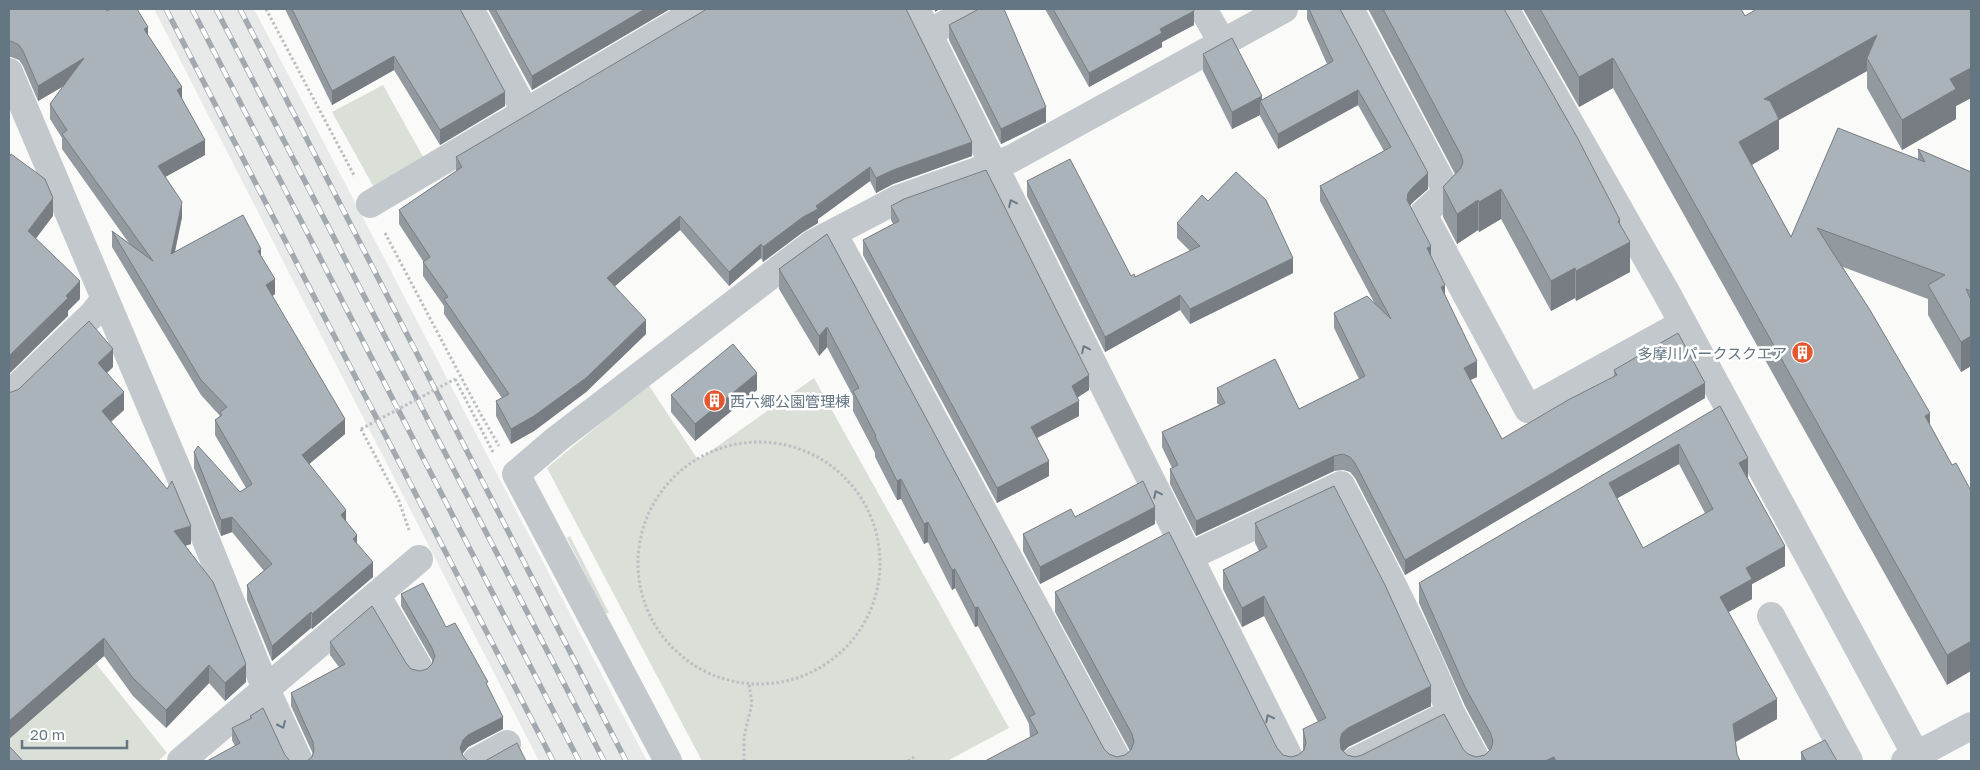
<svg xmlns="http://www.w3.org/2000/svg" width="1980" height="770" font-family="'Golos Text','Noto Sans JP',sans-serif">
	<style>
		.built { fill: #e8e9e9 }
		.green { fill: #dadfd7 }
		.lines { fill: none; stroke-linecap: round; stroke-linejoin: round }
		.path { stroke: #bbbfc2; stroke-width: 3; stroke-dasharray: 2.5 2.5; stroke-linecap: butt }
		.minor { stroke: #c3c8cc; stroke-width: 28 }
		.rail-casing { stroke: #a2aab0; stroke-width: 5.5 }
		.rail { stroke: #fff; stroke-width: 4; stroke-dasharray: 11; stroke-linecap: butt }
		.path-bridge { stroke: #bbbfc2; stroke-width: 3; stroke-dasharray: 2.5 2.5; stroke-linecap: butt }
		.wall { fill: #929a9f; fill-rule: evenodd }
		.shaded-wall { fill: #777d82 }
		.building { fill: #aab3b9; stroke: #777d82; fill-rule: evenodd }
		.oneway { stroke: #6a7a87 }
		.labels { text-anchor: middle; dominant-baseline: central; stroke-width: 5; stroke-linejoin: round; paint-order: stroke }
		.poi-label { font-size: 15px; fill: #657683; stroke: #fff; text-anchor: end }
	</style>
	<rect width="100%" height="100%" fill="#fafaf8"/>
	<!-- built -->
	<path class="built" d="M154 9H254L647 761H539Z"/>
	<!-- green -->
	<path class="green" d="M383 85 426 162 376 191 332 112Z
		M814 378 1009 728 947 761H702L547 468 648 384 698 460Z
		M570 536 609 613 605 614 567 538Z
		M9 554 167 753 158 761H13L9 757Z"/>
	<g class="lines">
		<!-- path -->
		<path class="path" d="M266 9 355 177
			M385 233 480 413 499 446
			M455 379 493 452
			M361 429 399 501 409 530
			M638 563a121 121 0 1 1 242 0a121 121 0 1 1-242 0Z
			M744 761V737L752 703 749 685
			M908 761 914 757"/>
		<!-- minor -->
		<path class="minor" d="M470 9 526 113
			M916 9 1291 761
			M1203 9 1222 42
			M1350 9 1447 192 1423 214 1528 409 1682 324
			M1505 9 1666 292 1916 755
			M929 33 972 9
			M9 72 181 478 266 689 299 761
			M370 204 700 9
			M833 233 1118 761
			M9 395 93 314 105 299
			M1188 557 1341 485C1381 561 1419 634 1451 713L1355 761
			M377 596 419 668
			M1771 616 1849 761
			M1451 713 1477 761
			M181 761 419 559
			M476 761 507 744
			M668 761 516 474 557 439 812 244 898 199 1011 159 1284 9
			M1905 761 1971 726"/>
		<defs>
			<path id="rail" d="M166 9 553 761
				M192 9 579 761
				M216 9 604 761
				M240 9 626 761"/>
		</defs>
		<!-- rail casing -->
		<use href="#rail" class="rail-casing"/>
		<!-- rail -->
		<use href="#rail" class="rail"/>
		<!-- path-bridge -->
		<path class="path-bridge" d="M361 429 455 379"/>
	</g>
	<!-- wall -->
	<path class="wall" d="M9 9 107 11 148 36 182 98 205 155 165 177 182 217 175 252 261 257 275 294 272 296 345 434 309 464 346 521 373 577 312 629 311 628 272 661 247 600V585L264 571 232 532 221 536 194 468V452L240 492 246 488 215 435V420L220 416 201 395 112 247V231L131 246 62 149V138L50 119V104L64 86 38 101 23 66 19 60 11 57H9Z
		M285 9H460L505 106 440 145 394 70 332 105Z
		M488 9H670L532 90Z
		M1045 9H1193L1194 25 1162 42V47L1089 87Z
		M1307 9H1340L1428 189 1412 203 1410 206 1431 255 1445 297 1477 377 1470 380 1502 439 1614 377V370L1705 398 1405 575 1355 478 1350 472 1343 470 1334 471 1196 536 1170 484V469L1172 468 1162 447V432L1219 405 1217 403V388L1299 409 1359 379 1334 328V313L1375 304 1320 201V186L1384 151 1358 105 1278 149 1260 116V115L1232 129 1203 71V54L1262 100 1327 64 1307 19Z
		M1368 9H1504L1620 224 1630 272 1576 301 1575 298 1551 311 1501 219 1479 232 1478 230 1457 244 1443 217V187L1455 174Z
		M1523 9H1741L1745 16 1971 9V98L1956 106V119L1902 150 1867 88V71L1779 120V149L1752 165 1791 237 1918 159V149L1971 172V366L1961 372 1928 315V299L1843 267 1952 465 1947 685 1613 88 1579 107Z
		M949 25 1046 122 1001 144 949 40Z
		M972 156 893 184 876 193 870 181 818 219V223L803 232 763 262 761 258 729 286 680 230 615 286 646 334 586 392 534 431 511 444 496 416V401L502 398 444 314V306L423 276V261L399 224V210L456 171V157Z
		M1027 181 1131 276 1135 277 1190 251 1177 238V223L1208 201 1293 273 1190 324 1180 310 1105 352 1027 196Z
		M891 206 1089 390 1078 397 1079 416 1037 438 1049 476 997 503 863 255V240L893 224 891 220Z
		M827 234 1104 749 1109 754 1117 757 1125 755 1130 751 1055 612V592L1277 748 1283 755 1291 757 1298 755 1303 751V729L1318 722 1264 616 1242 627 1223 589V570L1259 551 1255 543V523L1431 706 1348 747 1344 751 1347 755 1355 757 1463 749 1468 754 1476 757 1485 755 1489 751 1465 706 1419 603V583L1720 406 1748 478 1785 566 1752 584V599L1728 612 1777 719 1736 742 1737 754 1740 761H985L1030 738 1029 724 978 626 975 627 955 588 952 590 928 542 924 544 901 499 897 500 875 457V453L853 411V396L827 347 819 356 779 289V269ZM1679 464 1705 513 1643 548 1617 498Z
		M113 367 107 373 124 410 111 422 191 544 185 546 246 682 225 701 209 683 166 728 133 696 104 656 9 739V392H12Z
		M757 390 695 441 671 412V395Z
		M1155 524 1040 584 1023 551V534Z
		M401 594 446 627 488 688 503 729 468 747 463 753V756L312 757 313 754 291 706V693L339 667 330 655V642L406 663 411 669 420 671 427 669 432 664V660L401 606Z
		M250 716 285 755 235 746 232 740V728L250 719Z
		M1801 752 1835 759 1837 761H1801Z"/>
	<!-- shaded-wall -->
	<path class="shaded-wall" d="M645 9H670L532 90V76Z
		M935 9H940L935 12Z
		M1194 11V25L1162 42V47L1089 87V73L1160 29Z
		M148 27V42L144 29Z
		M1877 35 1867 58V71L1779 120V149L1739 172V142L1764 99Z
		M394 56V70L332 105V91Z
		M84 58V74L38 101V86Z
		M1613 58V88L1579 107V77Z
		M1971 68V98L1956 106V119L1902 150V120L1950 79Z
		M182 87V103L177 90Z
		M1358 90V105L1278 149V134Z
		M505 92V106L440 145V130Z
		M1262 96V106L1260 101V115L1232 129V112Z
		M1046 107V122L1001 144V129Z
		M205 140V155L158 181V166Z
		M972 142V156L893 184 876 193V178L893 170Z
		M870 167V181L818 219V223L803 232 763 262V247L816 206Z
		M1428 173V189L1412 203 1408 208 1407 200 1408 193 1412 188Z
		M1501 189V219L1479 232V202Z
		M53 198V216L28 249V231Z
		M1478 200V230L1457 244V214Z
		M182 202V217L171 269V254Z
		M680 216V230L607 293V278Z
		M1620 220V248L1630 242V272L1576 301V271L1618 221Z
		M761 244V258L729 286V272Z
		M1431 246V261L1427 248Z
		M261 249V264L258 251Z
		M1293 258V273L1190 324V309Z
		M1575 268V298L1551 311V281Z
		M275 279V294L266 301V285Z
		M80 281V299L68 311V316L9 374V356Z
		M1445 285V300L1441 287Z
		M1180 295V310L1105 352V337Z
		M646 320V334L586 392 534 431 511 444V429Z
		M827 327V347L819 356V336Z
		M1971 336V366L1961 372V342Z
		M113 349V367L98 381V363Z
		M1477 361V377L1464 383V368Z
		M757 373V390L695 441V424Z
		M1089 375V390L1072 401V386Z
		M1705 383V398L1405 575V560Z
		M124 392V410L102 429V411Z
		M1079 401V416L1031 441V427Z
		M1930 413V443L1925 416Z
		M345 419V434L302 470V455Z
		M1679 444V464L1609 503V483Z
		M1334 456V471L1196 536V521Z
		M1748 458V478L1739 483V463Z
		M1049 461V476L997 503V488Z
		M901 479V499L897 500V481Z
		M1155 507V524L1040 584V567Z
		M346 510V526L341 515Z
		M232 517V532L221 536V520Z
		M928 522V542L924 544V524Z
		M191 526V544L174 549V531Z
		M357 535V551L353 539Z
		M1785 546V566L1752 584V599L1720 617V597L1746 568Z
		M373 562V577L312 629V614Z
		M955 569V588L952 590V570Z
		M1264 596V616L1242 627V608Z
		M978 607V626L975 627V608Z
		M311 612V628L272 661V646Z
		M104 638V656L9 739V721Z
		M1971 641V671L1947 685V655Z
		M246 664V682L225 701V683Z
		M209 665V683L166 728V710Z
		M1431 686V706L1348 747 1342 753 1340 740 1342 733 1348 728Z
		M1777 699V719L1733 743V724Z
		M503 717V729L468 747 463 753 460 760V748L463 740 468 735Z
		M1554 757V761H1545Z"/>
	<!-- building -->
	<path class="building" d="M9 9H106L107 11 111 9H137L148 27 144 29 182 87 177 90 205 140 158 166 182 202 171 254 243 215 261 249 258 251 275 279 266 285 345 419 302 455 346 510 341 515 357 535 353 539 373 562 312 614 311 612 272 646 247 585 272 564 232 517 221 520 194 452 198 446 240 492 252 484 215 420 222 415 220 412 227 407 201 380 112 231 153 261 62 134 67 130 50 104 84 58 38 86 23 51 19 45 11 41 9 42Z
		M292 9H460L505 92 440 130 394 56 332 91Z
		M495 9H645L532 76Z
		M707 9H906L972 142 893 170 876 178 870 167 816 206 818 209 803 217 763 247 761 244 729 272 680 216 607 278 646 320 586 378 534 416 511 429 496 401 509 394 444 299 448 297 423 262 430 257 399 210 462 167 456 157Z
		M979 9H1004L1046 107 1001 129 949 25Z
		M1053 9H1193L1194 11 1160 29 1162 33 1089 73Z
		M1309 9H1340L1428 173 1412 188 1408 193 1407 200 1431 246 1427 248 1445 285 1441 287 1477 361 1464 368 1502 439 1568 400 1617 375 1614 370 1678 333 1705 383 1405 560 1355 463 1350 457 1343 454 1334 456 1196 521 1170 469 1178 465 1162 432 1225 403 1217 388 1275 359 1299 409 1365 376 1334 313 1367 296 1391 319 1320 186 1391 147 1358 90 1278 134 1260 101 1333 61Z
		M1383 9H1504L1577 137 1620 220 1618 221 1630 242 1576 271 1575 268 1551 281 1501 189 1479 202 1478 200 1457 214 1443 187 1461 168 1463 162 1461 155Z
		M1540 9H1741L1745 16 1757 9H1971V68L1950 79 1956 89 1902 120 1867 58 1877 35 1764 99 1770 101 1779 119 1739 142 1791 237 1838 128 1925 162 1918 149 1971 172V291L1966 289 1971 300V336L1961 342 1928 285 1945 275 1817 228 1870 310 1930 413 1925 416 1952 465 1956 463 1971 491V641L1947 655 1613 58 1579 77Z
		M1232 38 1262 96 1232 112 1203 54Z
		M11 154 45 179 53 198 28 231 80 281 66 296 68 298 9 356V157Z
		M1070 159 1131 276 1134 274 1135 277 1200 246 1177 223 1202 195 1208 201 1236 172 1266 200 1293 258 1190 309 1180 295 1105 337 1027 181Z
		M986 170 1089 375 1072 386 1079 401 1031 427 1049 461 997 488 863 240 899 221 891 206 904 199Z
		M827 234 1104 749 1109 754 1117 757 1125 755 1131 750 1134 742 1132 734 1055 592 1169 532 1277 748 1283 755 1291 757 1298 755 1304 750 1306 743 1303 729 1326 718 1264 596 1242 608 1223 570 1267 547 1255 523 1334 486 1385 585 1431 686 1348 728 1342 733 1340 740 1341 749 1347 755 1355 757 1362 755 1444 714 1463 749 1468 754 1476 757 1485 755 1491 749 1493 742 1491 734 1465 687 1419 583 1720 406 1748 458 1739 463 1785 546 1746 568 1752 579 1720 597 1777 699 1733 724 1737 754 1740 761H1556L1554 757 1545 761H985L1038 733 1029 717 1035 714 978 607 975 608 955 569 952 570 928 522 924 524 901 479 897 481 875 437 876 436 853 391 859 388 827 327 819 336 779 269ZM1679 444 1713 509 1643 548 1609 483Z
		M89 321 113 349 98 363 124 392 102 411 167 489 172 481 191 526 174 531 213 582 246 664 225 683 209 665 166 710 133 678 104 638 9 721V392H12L19 389Z
		M733 344 757 373 695 424 671 395Z
		M1143 481 1155 507 1040 567 1023 534 1071 509 1075 517Z
		M423 583 446 627 455 623 488 682 486 683 503 717 468 735 463 740 460 748 463 756 468 761H307L312 757 314 750 313 742 291 693 345 664 330 642 372 606 406 663 411 669 420 671 427 669 432 664 435 656 432 648 401 594Z
		M263 708 285 755 290 761H207L240 743 232 728 252 718 250 716Z
		M1825 740 1837 761H1806L1801 752Z
		M517 743 526 761H485Z
		M9 746 23 761H9Z"/>
	<!-- one-way arrows -->
	<defs><path id="oneway-chevron" d="M-2-3.5L2.5 0L-2 3.5" fill="none" stroke-width="1.6" stroke-linecap="round" stroke-linejoin="round" transform="scale(1.25)"/></defs>
	<g class="oneway">
		<use href="#oneway-chevron" transform="translate(1012 203) rotate(-116)"/>
		<use href="#oneway-chevron" transform="translate(1085 349) rotate(-116)"/>
		<use href="#oneway-chevron" transform="translate(1157 494) rotate(-116)"/>
		<use href="#oneway-chevron" transform="translate(1269 718) rotate(-117)"/>
		<use href="#oneway-chevron" transform="translate(282 725) rotate(66)"/>
	</g>
	<!-- icons -->
	<defs>
		<symbol id="building-disc" viewBox="-11 -11 22 22"><circle r="9.5" fill="#e4572e" stroke="#fff"/><path d="M-4-6H4V6H1V3H-1V6H-4ZM-2.5-4.3h1.7v1.8h-1.7ZM.8-4.3h1.7v1.8H.8ZM-2.5-1h1.7V.8h-1.7ZM.8-1h1.7V.8H.8Z" fill="#fff"/></symbol>
	</defs>
	<g fill-rule="evenodd">
		<use href="#building-disc" x="1790" y="340" width="25" height="25"/>
		<use href="#building-disc" x="702" y="388" width="25" height="25"/>
	</g>
	<g class="labels">
		<!-- poi labels -->
		<g class="poi-label">
			<text x="1787" y="353">多摩川パークスクエア</text>
			<text x="730" y="401" text-anchor="start">西六郷公園管理棟</text>
		</g>
	</g>
	<!-- border -->
	<rect width="1980" height="770" fill="none" stroke="#657683" stroke-width="20"/>
	<!-- scale -->
	<path d="M22 740v8h105v-8" fill="none" stroke="#657683" stroke-width="2.5"/>
	<text x="30" y="740" font-size="15" fill="#657683" stroke="#ffffff" stroke-width="4" paint-order="stroke">20 m</text>
</svg>
